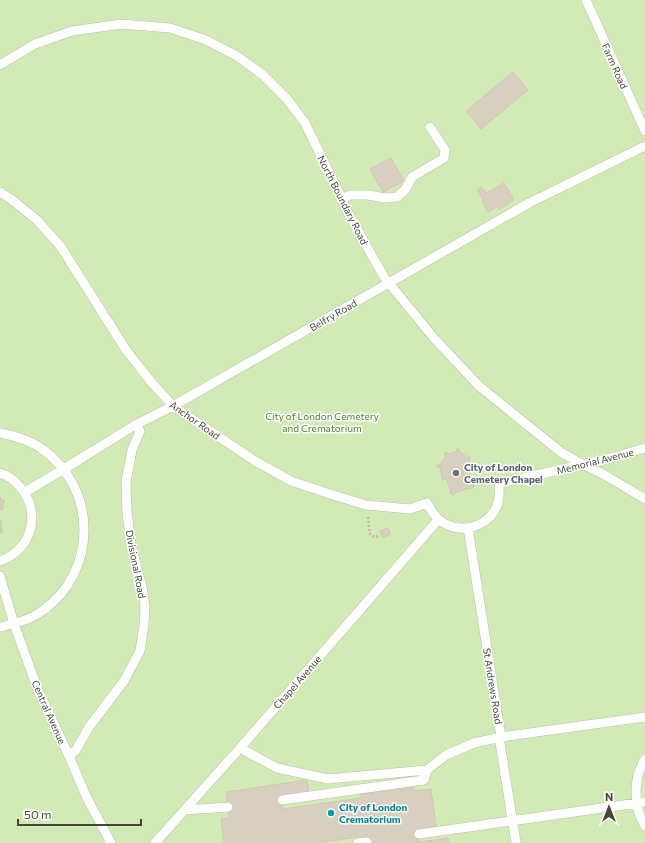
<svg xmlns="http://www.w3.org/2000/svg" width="645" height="843" font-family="Commissioner,sans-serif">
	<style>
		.green { fill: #d2eab5 }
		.building { fill: #d8cfc1; stroke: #d3c7b4 }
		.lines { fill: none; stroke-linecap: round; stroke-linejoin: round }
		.lane-casing { stroke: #c2bbae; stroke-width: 10 }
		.path { stroke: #c4b79f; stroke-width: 2.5; stroke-dasharray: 2 2; stroke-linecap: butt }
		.lane { stroke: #fff; stroke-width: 9 }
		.worship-dot { fill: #6b7280; stroke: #fff; stroke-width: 1.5 }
		.culture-dot { fill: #0f9aa8; stroke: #fff; stroke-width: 1.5 }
		.labels { text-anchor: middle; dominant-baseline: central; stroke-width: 3; stroke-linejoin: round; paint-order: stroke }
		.street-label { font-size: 10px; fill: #4b4439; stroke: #fff }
		.park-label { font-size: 10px; fill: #4a7f2a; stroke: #fff }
		.worship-label { font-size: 10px; font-weight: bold; fill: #5b616d; stroke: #fff; text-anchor: start }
		.culture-label { font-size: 10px; font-weight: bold; fill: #0d838f; stroke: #fff; text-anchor: start }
	</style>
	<rect width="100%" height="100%" fill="#f6f3ec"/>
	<!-- green -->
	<path class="green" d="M0 0H645V843H0Z"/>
	<!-- building -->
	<path class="building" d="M513 72 528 90 481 129 466 111Z
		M391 158 404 181 383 192 370 169Z
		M504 183 514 200 499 209 498 206 488 212 482 201 483 200 477 190 482 187 486 193Z
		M457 449H459V451L468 458 469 456 471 457 469 460 471 468 474 469 473 471H472L469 475 472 485H474L475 486 471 489 470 488 454 493V495H452V493H450L449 492H451L447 479H444L443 480 442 479V477L440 468 437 467V465H440L446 456 444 454 446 452 448 454 456 452Z
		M0 497 3 500H5L2 507H4L3 509 0 510Z
		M0 520 1 522H2V524L1 525 3 532 0 533Z
		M388 528 391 534 383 538 380 531Z
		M307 780 309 793 281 796 283 809 361 798 360 794 413 787 414 791 431 789 436 826 418 828 420 842 448 838 449 843H367L366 836 316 843H224L221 819 229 818 226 792Z"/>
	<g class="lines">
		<defs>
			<path id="lane" d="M586 0 645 131
				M0 65 35 44 72 31 121 24 170 28 206 40 237 56 263 75 287 99 305 123 342 199 348 213 384 277 433 337 479 386 562 453 582 464 603 474 645 499
				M0 192 11 199 37 220 61 247 126 350 152 383 173 406 255 461 291 481 330 494 366 505 410 509 427 503C432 512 437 521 448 525 467 534 493 523 498 502 500 495 499 490 499 483L515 480 607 459 645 448
				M342 199 350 195H368L385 198 397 197 405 190 412 177 444 158 445 150 430 127
				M0 433C15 436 30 440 42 449 98 488 98 572 42 611 30 620 15 624 0 627
				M0 473C8 475 15 481 20 487 35 504 36 530 21 547 15 554 8 558 0 561
				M25 492 64 469 135 425 173 406 529 203 645 146
				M468 528 501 737 500 743 516 843
				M0 576 14 624 38 690 69 756 87 798 111 843
				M240 748 277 768 328 779 427 770
				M69 756 76 750 89 727 124 681 140 651 144 625 145 607 142 587 131 545 127 512 126 482 132 450 140 431 135 425
				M645 759C633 778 633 807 645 826
				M282 800 424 780 427 770 446 755 474 743 501 737 645 717
				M185 810 228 807
				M419 834 645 802
				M155 843 240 748 438 520
				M358 843 367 842"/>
		</defs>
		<!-- lane casing -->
		<use href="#lane" class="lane-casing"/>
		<!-- path -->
		<path class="path" d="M368 517 370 534C373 537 376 537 380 536"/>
		<!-- lane -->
		<use href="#lane" class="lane"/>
	</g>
	<!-- markers -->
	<circle class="worship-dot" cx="456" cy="473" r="4"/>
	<circle class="culture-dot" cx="331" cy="813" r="4"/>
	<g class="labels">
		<!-- street labels -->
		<g class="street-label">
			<text transform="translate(615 66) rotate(66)">Farm Road</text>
			<text transform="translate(343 200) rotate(63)">North Boundary Road</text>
			<text transform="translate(333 315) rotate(-30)">Belfry Road</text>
			<text transform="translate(195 420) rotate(35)">Anchor Road</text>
			<text transform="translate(595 461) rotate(-14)">Memorial Avenue</text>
			<text transform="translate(136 564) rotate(79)">Divisional Road</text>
			<text transform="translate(297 682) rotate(-49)">Chapel Avenue</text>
			<text transform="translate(493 686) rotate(81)">St Andrews Road</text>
			<text transform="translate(49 712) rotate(66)">Central Avenue</text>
		</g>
		<!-- park labels -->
		<g class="park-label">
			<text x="322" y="416">City of London Cemetery<tspan x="322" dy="12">and Crematorium</tspan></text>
		</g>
		<!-- worship labels -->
		<g class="worship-label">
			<text x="464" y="467">City of London<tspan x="464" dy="12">Cemetery Chapel</tspan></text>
		</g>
		<!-- culture labels -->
		<g class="culture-label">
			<text x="339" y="807">City of London<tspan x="339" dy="12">Crematorium</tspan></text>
		</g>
	</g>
	<!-- north arrow -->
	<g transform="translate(609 807)" stroke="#ffffff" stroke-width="3" paint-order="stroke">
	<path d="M0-3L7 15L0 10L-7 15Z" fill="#4b4439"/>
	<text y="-6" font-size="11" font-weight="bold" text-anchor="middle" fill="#4b4439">N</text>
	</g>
	<!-- scale -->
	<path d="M18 819v6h123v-6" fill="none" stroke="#4b4439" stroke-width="2"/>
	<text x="24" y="819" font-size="12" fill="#4b4439" stroke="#ffffff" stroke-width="3" paint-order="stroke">50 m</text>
</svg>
